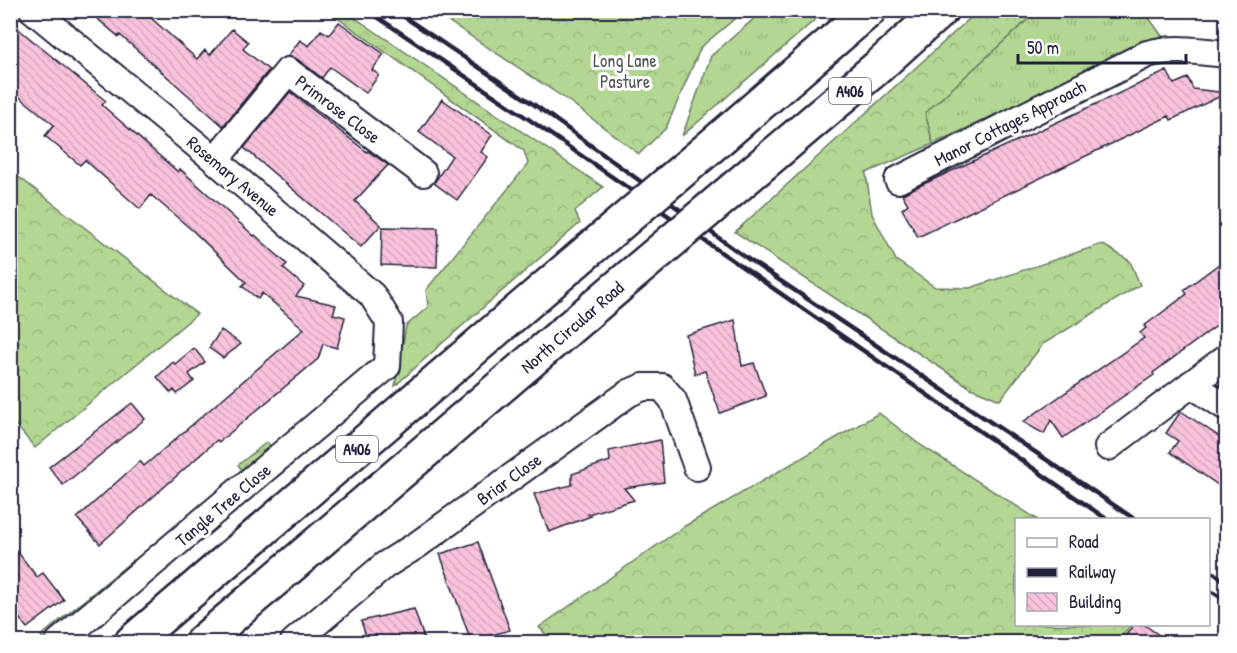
<svg xmlns="http://www.w3.org/2000/svg" width="1237" height="653" font-family="'Patrick Hand',sans-serif">
	<style>
		.grass { fill: url(#grass-tufts); stroke: #6a7c66; stroke-width: 1.5 }
		.forest { fill: url(#forest-crowns); stroke: #6a7c66; stroke-width: 1.5 }
		.building { fill: url(#building-back-hatch); stroke: #22223b; stroke-width: 1.5 }
		.lines { fill: none; stroke-linecap: round; stroke-linejoin: round }
		.minor-casing { stroke: #22223b; stroke-width: 30 }
		.highway-casing { stroke: #22223b; stroke-width: 38 }
		.minor { stroke: #fff; stroke-width: 26 }
		.highway { stroke: #fff; stroke-width: 33 }
		.rail { stroke: #22223b; stroke-width: 4.5 }
		.highway-bridge-casing { stroke: #22223b; stroke-width: 38; stroke-linecap: butt }
		.highway-bridge { stroke: #fff; stroke-width: 33 }
		.labels { text-anchor: middle; dominant-baseline: central; stroke-width: 6; stroke-linejoin: round; paint-order: stroke }
		.shield { fill: #fff; stroke: #646476; stroke-width: 1.5 }
		.shield-label { font-size: 16px; font-weight: bold; fill: #22223b }
		.park-label { font-size: 18px; fill: #4e5855; stroke: #fff }
		.street-label { font-size: 18px; fill: #22223b; stroke: #fff }
	</style>
	<defs>
		<pattern id="grass-tufts" width="24" height="20" patternUnits="userSpaceOnUse" patternTransform="scale(1.5)"><rect width="24" height="20" fill="#b3d792"/><path d="M3 7l-1-3M5 7V3M7 7l1-3M15 17l-1-3M17 17v-4M19 17l1-3" fill="none" stroke="#9ab87f"/></pattern>
		<pattern id="forest-crowns" width="20" height="18" patternUnits="userSpaceOnUse" patternTransform="scale(1.5)"><rect width="20" height="18" fill="#b3d792"/><path d="M2 6a3 3 0 1 1 6 0M12 15a3 3 0 1 1 6 0" fill="none" stroke="#9ab87f"/></pattern>
		<pattern id="building-back-hatch" width="6" height="6" patternUnits="userSpaceOnUse" patternTransform="scale(1.5)"><rect width="6" height="6" fill="#f9c2db"/><path d="M-1 5l2 2M0 0l6 6M5-1l2 2" fill="none" stroke="#d5a6bd"/></pattern>
	</defs>
	<rect width="100%" height="100%" fill="#fff"/>
	<filter id="ink" filterUnits="userSpaceOnUse"><feTurbulence type="fractalNoise" baseFrequency=".0167" numOctaves="2"/><feDisplacementMap in="SourceGraphic" scale="12" xChannelSelector="R" yChannelSelector="G"/><feConvolveMatrix kernelMatrix="1 2 1 2 8 2 1 2 1" color-interpolation-filters="sRGB"/></filter>
	<g filter="url(#ink)">
		<!-- grass -->
		<path class="grass" d="M763 11H825L682 136 711 56Z
			M1037 11H1144L1162 36 933 144 925 113Z"/>
		<!-- forest -->
		<path class="forest" d="M328 11H345L603 187 575 211 580 223 438 347 395 386 406 326 428 307 426 290 528 164 524 151Z
			M433 11H744L701 47 666 128 639 154 570 102Z
			M978 11H1037L925 113 933 144 866 173 872 214 896 260 935 287 970 288 1102 244 1130 261 1140 285 1043 344 1000 400 971 388 735 232Z
			M11 171 197 314 35 448 11 419Z
			M879 413 919 444 1037 519 1016 520V624L1131 625 1117 642H553L539 627 685 526Z
			M267 442 273 449 245 473 238 465Z
			M133 560 138 566 51 642H45L41 636Z"/>
		<!-- building -->
		<path class="building" d="M87 10H142L197 59 205 50 210 55 232 29 248 42 243 49 269 70 223 126 120 35 119 37Z
			M10 22 106 101 102 105 178 172 180 169 254 236 255 235 287 264 283 268 304 286 296 296 336 305 333 314 345 317 337 348 323 344 318 359 219 442 217 440 100 544 77 518 140 461 144 466 304 329 262 293 258 299 242 286 246 282 192 230 151 195 140 209 85 160 80 165 45 136 54 125 10 89Z
			M339 22 384 54 372 70 379 75 366 93 330 67 322 78 297 59 288 56 300 40 309 46 321 30 329 35Z
			M1167 71 1174 84 1188 78 1193 89 1227 93 1171 120 1169 116 918 237 902 209 908 204 902 194Z
			M290 92 367 152 368 151 388 165 355 201 381 225 361 247 244 148Z
			M442 99 492 135 481 152 488 157 457 200 434 183 452 156 419 132Z
			M382 227 438 228 437 267 381 265Z
			M1227 258V318L1153 373 1154 375 1063 438 1051 420 1044 434 1023 422 1144 338 1140 333 1146 328 1144 326 1187 294 1184 290Z
			M735 320 742 366 754 363 766 396 720 413 705 371 695 374 686 335Z
			M221 330 241 344 223 358 209 348Z
			M194 348 205 362 189 374 194 381 177 394 174 390 171 393 157 377 173 362 175 364Z
			M132 403 145 419 63 485 49 467Z
			M1181 411 1227 442V491L1170 452 1178 441 1166 433Z
			M660 440 664 482 624 488 634 500 588 514 591 516 549 532 534 494 572 485V474L610 461 609 451Z
			M10 542 37 577 43 573 64 600 27 628 10 606Z
			M478 542 510 630 471 641 440 554Z
			M414 609 424 638 412 642H368L361 621Z
			M1134 624H1143L1169 642H1121Z"/>
		<g class="lines">
			<defs>
				<path id="minor" d="M33 10 215 160 372 295 389 322 387 366 59 642
					M215 160 288 71 423 173
					M898 180 1147 54C1174 47 1199 51 1226 54
					M1191 384 1226 407
					M1108 447 1226 358
					M294 642 385 565 417 545 629 393 643 387H662L673 400 697 467"/>
				<path id="highway" d="M723 136 869 10
					M757 169 879 66 941 10
					M132 642 582 256
					M202 642 615 289"/>
			</defs>
			<!-- minor casing -->
			<use href="#minor" class="minor-casing"/>
			<!-- highway casing -->
			<use href="#highway" class="highway-casing"/>
			<!-- minor -->
			<use href="#minor" class="minor"/>
			<!-- highway -->
			<use href="#highway" class="highway"/>
			<!-- rail -->
			<path class="rail" d="M367 10 527 118 1108 520
				M394 10 539 108 748 259 1136 520
				M1208 569 1226 582
				M1208 589 1226 601"/>
			<defs>
				<path id="highway-bridge" d="M582 256 723 136
					M615 289 757 169"/>
			</defs>
			<!-- highway-bridge casing -->
			<use href="#highway-bridge" class="highway-bridge-casing"/>
			<!-- highway-bridge -->
			<use href="#highway-bridge" class="highway-bridge"/>
		</g>
	</g>
	<g class="labels">
		<!-- shield labels -->
		<g class="shield">
			<rect x="829" y="78" width="42" height="26" rx="4.5"/>
			<rect x="336" y="436" width="42" height="26" rx="4.5"/>
		</g>
		<g class="shield-label">
			<text x="850" y="91">A406</text>
			<text x="357" y="449">A406</text>
		</g>
		<!-- park labels -->
		<g class="park-label">
			<text x="625" y="60">Long Lane<tspan x="625" dy="21">Pasture</tspan></text>
		</g>
		<!-- street labels -->
		<g class="street-label">
			<text transform="translate(338 109) rotate(37)">Primrose Close</text>
			<text transform="translate(1010 123) rotate(-27)">Manor Cottages Approach</text>
			<text transform="translate(233 176) rotate(40)">Rosemary Avenue</text>
			<text transform="translate(572 327) rotate(-41)">North Circular Road</text>
			<text transform="translate(509 479) rotate(-36)">Briar Close</text>
			<text transform="translate(223 505) rotate(-40)">Tangle Tree Close</text>
		</g>
	</g>
	<!-- margin -->
	<rect width="1237" height="653" fill="none" stroke="#fff" stroke-width="36"/>
	<rect x="18" y="18" width="1201" height="617" fill="none" stroke="#22223b" stroke-width="2" filter="url(#ink)"/>
	<!-- legend -->
	<rect x="1015" y="518" width="195" height="108" fill="#ffffff" stroke="#a7a7b1" stroke-width="1.5"/>
	<rect x="1027" y="538" width="30" height="9" fill="#ffffff" stroke="#a7a7b1" stroke-width="1.5"/>
	<text x="1069" y="548" font-size="18" fill="#22223b">Road</text>
	<rect x="1027" y="568" width="30" height="9" fill="#22223b" stroke="#a7a7b1" stroke-width="1.5"/>
	<text x="1069" y="578" font-size="18" fill="#22223b">Railway</text>
	<rect x="1027" y="593" width="30" height="18" fill="url(#building-back-hatch)" stroke="#a7a7b1" stroke-width="1.5"/>
	<text x="1069" y="608" font-size="18" fill="#22223b">Building</text>
	<!-- scale -->
	<path d="M1018 54v9h168v-9" fill="none" stroke="#22223b" stroke-width="3"/>
	<text x="1027" y="54" font-size="18" fill="#22223b" stroke="#ffffff" stroke-width="4.5" paint-order="stroke">50 m</text>
</svg>
